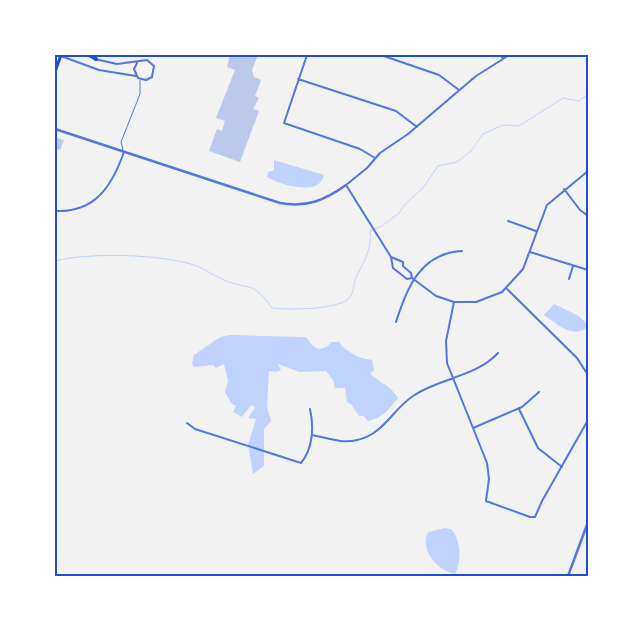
<svg xmlns="http://www.w3.org/2000/svg" width="643" height="631" font-family="'Zilla Slab',serif">
	<style>
		.water { fill: #bfd3fe }
		.lines { fill: none; stroke-linecap: round; stroke-linejoin: round }
		.stream { stroke: #bfd3fe; stroke-width: 1 }
		.building { fill: #bdc9ec }
		.service { stroke: #5277de; stroke-width: 1 }
		.minor { stroke: #5277de; stroke-width: 2 }
		.tertiary { stroke: #5277de; stroke-width: 2.5 }
		.primary { stroke: #1d4ed8; stroke-width: 3 }
		.motorway { stroke: #1d4ed8; stroke-width: 4 }
		.neatline { fill: none; stroke: #1d4ed8; stroke-width: 2 }
	</style>
	<rect width="100%" height="100%" fill="#f2f2f2"/>
	<!-- water -->
	<path class="water" d="M274 160 324 175C320 197 280 185 267 177L268 172 274 170Z
		M554 304 579 316 586 323V328C572 339 556 323 544 315Z
		M230 335 306 337C313 347 316 352 328 346L331 342H339C345 352 361 359 372 360L374 370 370 374 391 389 398 398C389 409 383 418 368 421L364 416H359L351 404 347 402 345 388H335L333 380 326 371 300 372 278 364 281 370 277 372 269 371 267 407 271 421 264 429V466L253 474 248 445 256 419 248 418 255 408 253 405 250 406 242 417 233 412 236 406 231 403 225 392 228 381 224 364 216 368 213 365 194 367 192 364 194 355 220 337Z
		M445 528 451 529C461 540 462 561 455 574 436 570 420 550 428 532Z"/>
	<g class="lines">
		<!-- stream -->
		<path class="stream" d="M55 261C90 252 163 254 197 266 206 270 215 276 224 280 251 291 252 280 272 308 288 310 341 310 350 297 355 290 353 282 357 275 365 260 372 248 370 231L382 226 399 213 406 203 423 188 438 166 457 162 471 151 483 134 503 125 519 126 563 98 579 101 588 94"/>
	</g>
	<!-- building -->
	<path class="building" d="M230 55H258L252 70 254 77 261 80 255 96 259 98 253 109 259 111 240 162 209 151 217 129 222 131 225 121 216 118 235 70 227 67Z
		M55 137 64 140 60 150 55 148Z"/>
	<g class="lines">
		<!-- service -->
		<path class="service" d="M123 150 121 142 140 94V80"/>
		<!-- minor -->
		<path class="minor" d="M85 55 91 57
			M307 55 284 123 360 149 375 158
			M381 55 439 75 459 90
			M61 56 99 70 136 76
			M95 59 117 64 147 60 154 66 152 77 146 80 138 78 134 69 137 63
			M503 59 509 55
			M298 79 396 111 417 127
			M564 189 580 210 588 216
			M55 211C95 213 112 186 124 152
			M508 221 536 231
			M530 252 588 270
			M391 257 403 262V266L411 273 412 278 436 296 454 302H476L502 292 523 269 547 205 588 171
			M412 278 407 279 393 268 391 257 346 185 367 168 380 153 408 134 476 76 503 59 501 55
			M569 279 573 266
			M507 289 577 358 588 375
			M454 302 446 341 447 363 487 463 489 479 486 501 530 517H535L542 501 588 420
			M396 322C407 287 421 253 462 251
			M519 409 538 448 562 467
			M187 423 195 429 301 463C313 449 314 426 310 409
			M473 428 522 407 539 392
			M312 435C327 438 343 444 357 440 384 434 392 410 413 396 439 378 476 377 498 353"/>
		<!-- tertiary -->
		<path class="tertiary" d="M55 129 280 203C307 208 325 200 346 185
			M568 576 588 522"/>
		<!-- primary -->
		<path class="primary" d="M55 72 61 55"/>
		<!-- motorway -->
		<path class="motorway" d="M90 55 96 59"/>
	</g>
	<!-- border -->
	<rect width="643" height="631" fill="none" stroke="#ffffff" stroke-width="112"/>
	<rect x="56" y="56" width="531" height="519" class="neatline"/>
</svg>
